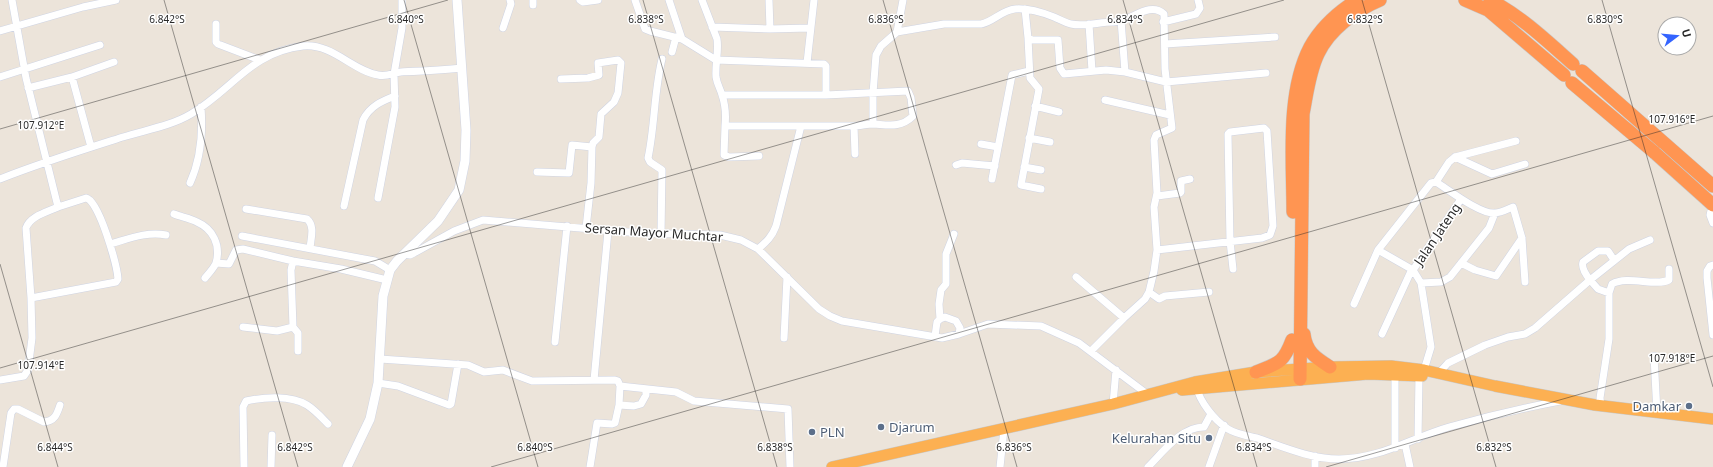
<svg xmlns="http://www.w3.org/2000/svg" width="1713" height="467" font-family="'Noto Sans',sans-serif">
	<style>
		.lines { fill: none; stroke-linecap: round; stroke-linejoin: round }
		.minor-casing { stroke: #cfd4e3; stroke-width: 8 }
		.tertiary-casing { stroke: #cfd4e3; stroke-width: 10 }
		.trunk-casing { stroke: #c7c7c7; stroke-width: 12 }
		.motorway-casing { stroke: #c7c7c7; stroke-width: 14 }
		.minor { stroke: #fff; stroke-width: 7 }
		.tertiary { stroke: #fff; stroke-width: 9 }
		.trunk { stroke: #fcb052; stroke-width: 11 }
		.motorway { stroke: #ff9552; stroke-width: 13 }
		.motorway-bridge-casing { stroke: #c7c7c7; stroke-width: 14; stroke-linecap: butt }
		.motorway-bridge { stroke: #ff9552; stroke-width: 13 }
		.ticks { fill: none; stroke: #292929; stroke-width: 1; stroke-opacity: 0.45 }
		.service-dot { fill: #5c6f8a; stroke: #fff; stroke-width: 1.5 }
		.labels { text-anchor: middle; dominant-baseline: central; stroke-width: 3; stroke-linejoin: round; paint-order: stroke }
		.street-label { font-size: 13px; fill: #292929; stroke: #fff }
		.service-label { font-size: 13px; fill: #4e5e75; stroke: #fff; text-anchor: end }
		.ticks-label { font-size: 10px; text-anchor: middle; fill: #292929; stroke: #fff; stroke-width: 3; stroke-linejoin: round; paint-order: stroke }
	</style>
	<rect width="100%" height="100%" fill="#ece4da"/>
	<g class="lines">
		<defs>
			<path id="minor" d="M533 0V5
				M580 0 583 2 598 0
				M635 0 645 29 650 31 682 39
				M669 0 682 39 716 60 824 64 826 66V95L908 91 911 98 913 116C901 128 889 125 874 124 867 124 860 126 854 126H725C726 117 725 104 722 95 720 88 717 84 716 77 715 64 719 51 717 39L702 0
				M769 0 770 29
				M1025 9 1028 38 1032 40H1058L1060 68 1064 74 1106 70 1125 72 1166 82 1266 73
				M1121 20 1125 72
				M1163 22 1196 14 1200 8 1198 0
				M216 24V42L218 44 260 60
				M1089 24 1092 71
				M712 27 770 29 809 28
				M503 28 511 4 510 0
				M0 31 83 7 116 0
				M897 32 944 24H981C993 22 1002 10 1015 9 1028 8 1041 12 1054 17 1059 19 1065 23 1071 24 1085 27 1099 22 1113 22 1129 23 1149 0 1164 14L1165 69 1172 128 1156 135 1154 140 1157 193 1154 207 1157 250 1154 271 1149 292 1145 299 1124 318 1091 351
				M1028 38 1030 78 1039 89 1021 185 1041 189
				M1165 44 1275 37
				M672 52 676 37
				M807 63 814 0
				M0 77 100 45
				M72 77 91 147
				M561 79 588 78 599 75 598 63 618 60 621 63 618 93 614 102 601 114 599 137 593 143 592 147 591 183 586 228
				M28 88 72 77 114 62
				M722 95H826
				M1105 100 1170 115
				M1035 106 1059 112
				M873 124V93L876 55 881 46 897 32 903 0
				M725 126 724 155 729 157 759 156
				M854 126 855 154
				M1029 138 1050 142
				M981 144 998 147
				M1455 157 1492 174 1525 164
				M956 165 962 163 995 166
				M1024 167 1041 170
				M537 172 569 173 572 145 592 147
				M0 179C40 163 82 150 123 137 145 130 171 126 191 114 233 89 251 52 303 46 332 43 353 71 378 75 387 77 393 73 401 72 421 71 442 70 462 68
				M992 179 1012 75 1029 71
				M1436 182C1449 190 1481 215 1495 213 1501 213 1508 209 1513 207L1522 238 1525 282
				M190 183C201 159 203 134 201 107
				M1157 196 1180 193 1181 192V181L1190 179
				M378 198 395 107 394 74 402 28V0
				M1713 202 1710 215 1713 223
				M344 206 363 120C370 106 382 101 395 96
				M246 209 307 219C315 226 311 238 310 248
				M174 214C181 217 190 218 197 222 213 229 221 245 216 263 214 268 209 273 205 278
				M661 234 662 170 650 162 648 158C655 125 654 91 662 59
				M242 236 375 261 390 270
				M110 244C128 239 147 231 166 235
				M758 249C766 242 772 237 776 226L801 126
				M1157 250 1262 238 1270 235 1273 226 1267 131 1264 128 1230 132 1228 134 1230 241 1233 269
				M404 254 410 255 414 253 454 231 483 220 640 233 720 235 741 240 758 249 819 309 830 316 842 321 942 338 959 334 988 324 1041 326 1079 343 1147 394
				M1614 260 1608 251H1598L1583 262C1581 268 1586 275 1590 280L1629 249 1650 240
				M216 263 229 264 236 250 243 249 293 261
				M1461 263 1475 270 1496 276 1522 238
				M1713 265 1710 266 1707 271V278L1713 335
				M1413 270 1461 199
				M1076 277 1124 318
				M1421 283 1441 282 1450 277 1489 228 1495 213
				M1149 292 1159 299 1165 296 1209 292
				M31 298 116 282 118 279C117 265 99 200 86 198L58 207
				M1354 304 1378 250
				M940 319 945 317 956 321 960 328 959 334
				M243 327 277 331 293 327 291 270 293 261 341 269 387 280
				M293 327 298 333V351
				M1382 334 1412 269
				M935 336 937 322 940 319 939 304 941 290 946 284V254L954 234
				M784 338 787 277
				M555 342 567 226
				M1654 356 1657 413
				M380 359 468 365 484 372 503 370 532 381 615 380 618 381 620 386 619 405
				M1424 370 1431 347 1421 283 1413 270 1378 250 1431 183 1436 182 1449 162 1455 157 1516 141
				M1438 374 1448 363 1485 345 1508 337 1525 334 1535 328 1590 280 1598 289 1609 293
				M0 380 24 376 28 370 32 338 31 298 26 228C30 216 47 212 58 207L26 78 12 0
				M594 380 608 231
				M378 383 398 386 449 405 451 404 458 364
				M620 386 676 392 694 401 788 409 790 467
				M1196 386C1200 402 1214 420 1228 429 1236 434 1248 436 1257 438 1283 447 1311 459 1339 459 1380 459 1411 438 1449 427 1485 417 1523 408 1560 401
				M1113 404 1116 370
				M1601 406 1600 398 1609 339V293L1612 284C1628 275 1655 287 1669 280V269
				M1418 439 1419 376
				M1405 444 1410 467
				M1395 448V375
				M3 467 11 413 14 409H18L44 422C55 421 57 414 60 405
				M244 467 243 407 246 401C264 397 291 395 307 405 315 410 322 418 328 424
				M271 467 272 435
				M590 467 597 423 612 424 615 423 619 405 634 406 641 404 646 395V389
				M1000 467 1004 429
				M1148 467C1163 452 1181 427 1204 427L1211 414
				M1209 467 1224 425
				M1315 467V456"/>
			<path id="tertiary" d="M347 467 370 419 378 383 383 296 390 270 397 261 438 221 459 190 465 161 466 130 457 0"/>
			<path id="trunk" d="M1182 390 1368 374 1422 376
				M832 467 1113 404 1195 382 1256 372 1330 367 1391 366 1424 370 1495 386 1595 405 1713 419"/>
			<path id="motorway" d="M1465 0 1488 10 1564 75
				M1490 0C1521 16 1547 41 1573 64
				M1582 71 1713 186
				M1572 83 1655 153
				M1293 212C1293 161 1286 93 1310 47 1321 27 1338 12 1357 0
				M1304 334C1306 352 1316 358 1330 367
				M1256 372C1278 363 1283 364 1292 340
				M1300 379 1303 114C1307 94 1309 73 1318 54 1329 30 1356 10 1380 0"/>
		</defs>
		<!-- minor casing -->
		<use href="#minor" class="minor-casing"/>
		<!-- tertiary casing -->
		<use href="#tertiary" class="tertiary-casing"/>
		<!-- trunk casing -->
		<use href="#trunk" class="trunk-casing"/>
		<!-- motorway casing -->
		<use href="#motorway" class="motorway-casing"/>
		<!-- minor -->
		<use href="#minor" class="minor"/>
		<!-- tertiary -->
		<use href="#tertiary" class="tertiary"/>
		<!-- trunk -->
		<use href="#trunk" class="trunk"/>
		<!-- motorway -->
		<use href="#motorway" class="motorway"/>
		<defs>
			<path id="motorway-bridge" d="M1655 153 1713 205"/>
		</defs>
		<!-- motorway-bridge casing -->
		<use href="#motorway-bridge" class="motorway-bridge-casing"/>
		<!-- motorway-bridge -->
		<use href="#motorway-bridge" class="motorway-bridge"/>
	</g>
	<!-- ticks -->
	<path class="ticks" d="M164 0 298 467M404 0 538 467M643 0 777 467M883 0 1017 467M1123 0 1257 467M1362 0 1496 467M1602 0 1713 387M0 129 448 0M0 264 58 467M0 368 1284 0M491 467 1713 116M1326 467 1713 356"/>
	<!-- markers -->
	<g class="service-dot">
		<circle cx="1689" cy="406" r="4"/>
		<circle cx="881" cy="427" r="4"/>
		<circle cx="812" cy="432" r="4"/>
		<circle cx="1209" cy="438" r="4"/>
	</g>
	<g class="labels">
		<!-- street labels -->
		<g class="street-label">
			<text transform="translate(654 232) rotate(4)">Sersan Mayor Muchtar</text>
			<text transform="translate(1437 234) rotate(-56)">Jalan Jateng</text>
		</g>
		<!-- service labels -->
		<g class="service-label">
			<text x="1681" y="406">Damkar</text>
			<text x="889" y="427" text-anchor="start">Djarum</text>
			<text x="820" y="432" text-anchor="start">PLN</text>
			<text x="1201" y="438">Kelurahan Situ</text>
		</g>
	</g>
	<g class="ticks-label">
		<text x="167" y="23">6.842°S</text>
		<text x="406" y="23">6.840°S</text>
		<text x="646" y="23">6.838°S</text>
		<text x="886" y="23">6.836°S</text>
		<text x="1125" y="23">6.834°S</text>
		<text x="1365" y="23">6.832°S</text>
		<text x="1605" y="23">6.830°S</text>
		<text x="1672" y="123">107.916°E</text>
		<text x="41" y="129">107.912°E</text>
		<text x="1672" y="362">107.918°E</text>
		<text x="41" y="369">107.914°E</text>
		<text x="55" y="451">6.844°S</text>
		<text x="295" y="451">6.842°S</text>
		<text x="535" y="451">6.840°S</text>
		<text x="775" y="451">6.838°S</text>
		<text x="1014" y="451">6.836°S</text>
		<text x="1254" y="451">6.834°S</text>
		<text x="1494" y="451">6.832°S</text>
	</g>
	<!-- north arrow -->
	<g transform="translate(1677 36) rotate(74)"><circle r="19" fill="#ffffff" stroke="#a9a9a9"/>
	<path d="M0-3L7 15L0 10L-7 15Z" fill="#3464ff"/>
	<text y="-6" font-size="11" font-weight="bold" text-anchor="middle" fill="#292929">U</text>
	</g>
</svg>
